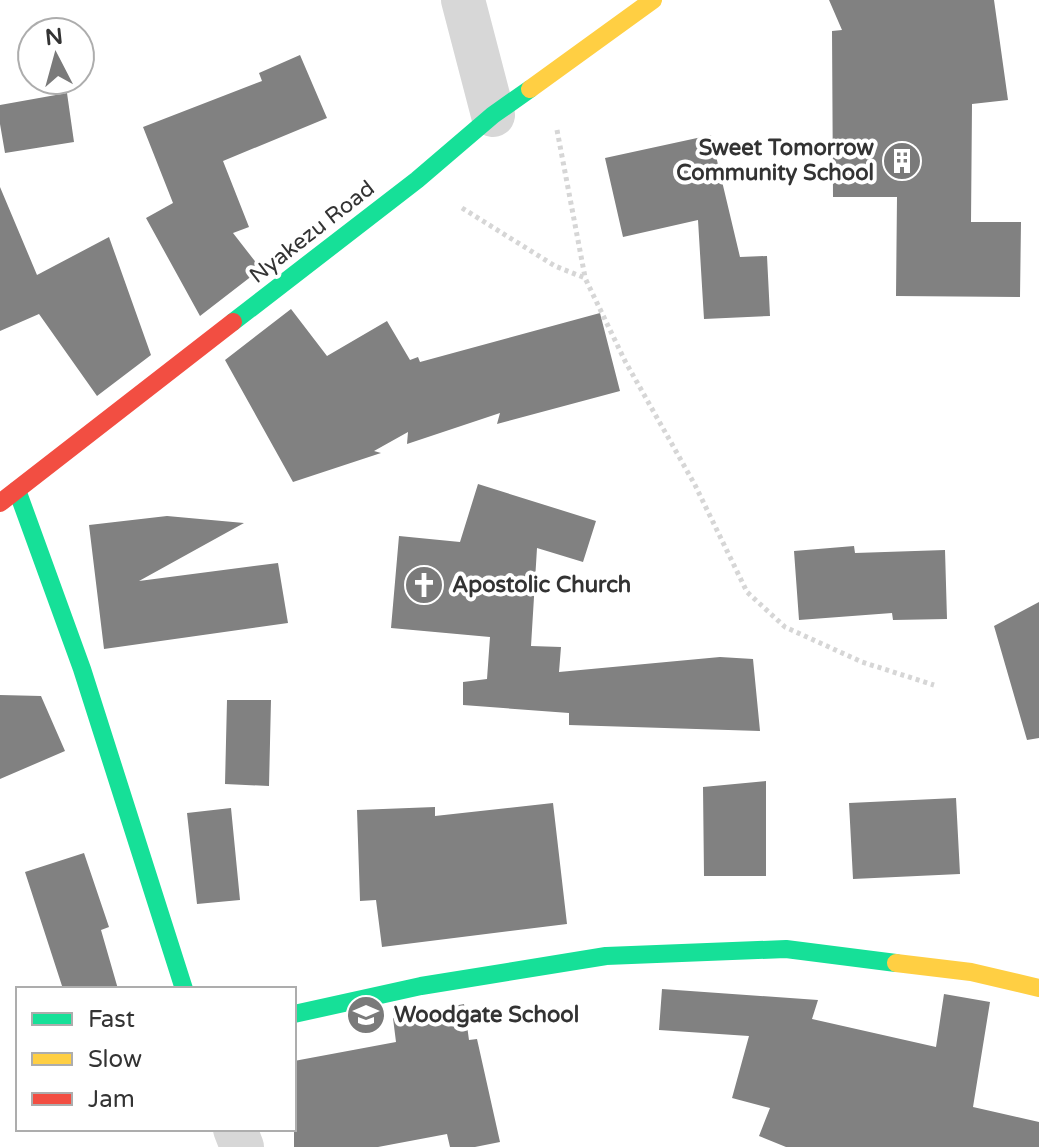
<svg xmlns="http://www.w3.org/2000/svg" width="1039" height="1147" font-family="'Varela Round',sans-serif">
	<style>
		.building { fill: #818181 }
		.lines { fill: none; stroke-linecap: round; stroke-linejoin: round }
		.path { stroke: #d6d6d6; stroke-width: 5; stroke-dasharray: 4 4; stroke-linecap: butt }
		.street { stroke: #d7d7d7; stroke-width: 44 }
		.fast { stroke: #16e098; stroke-width: 18 }
		.slow { stroke: #ffcf43; stroke-width: 18 }
		.jam { stroke: #f24e42; stroke-width: 18 }
		.labels { text-anchor: middle; dominant-baseline: central; stroke-width: 8; stroke-linejoin: round; paint-order: stroke }
		.poi-label { font-size: 22px; font-weight: bold; fill: #333; stroke: #fff; text-anchor: start }
		.street-label { font-size: 22px; fill: #333; stroke: #fff }
	</style>
	<rect width="100%" height="100%" fill="#fff"/>
	<!-- building -->
	<path class="building" d="M829 0H994L1008 100 972 104 971 222H1021L1020 297 896 296 897 197H833L832 31 842 30Z
		M300 55 327 118 223 161 249 227 233 233 261 269 200 316 146 218 173 203 143 127 262 81 259 73Z
		M67 93 74 142 5 153 0 124V105Z
		M711 135 740 257 767 256 770 316 704 319 698 220 623 237 605 158Z
		M0 187 37 275 109 237 151 355 97 396 39 314 0 331Z
		M291 309 327 356 387 321 410 360 418 357 420 362 600 313 620 391 497 424 500 413 407 444 408 432 374 451 381 453 293 482 225 360Z
		M478 484 596 521 583 562 537 548 531 646 561 647 559 672 720 657 753 659 760 731 569 725V713L463 705V682L487 679 490 637 391 628 399 536 460 542Z
		M167 516 244 523 139 581 278 563 288 623 104 649 89 525Z
		M854 546 855 553 945 550 947 619 893 620 892 613 799 620 794 551Z
		M1039 602V738L1027 740 994 626Z
		M0 695 41 696 65 751 0 779Z
		M227 700H271L269 786 225 784Z
		M766 781V876H704L703 787Z
		M956 798 960 874 853 879 849 803Z
		M553 803 567 924 382 947 376 900 360 901 357 810 435 807V816Z
		M231 808 240 900 197 904 187 813Z
		M84 853 109 927 101 930 118 989H63L25 872Z
		M662 989 818 1000 812 1019 936 1047 944 994 990 1002 973 1107 1039 1122V1147H786L759 1136 770 1108 732 1098 749 1036 659 1030Z
		M464 1004 469 1040 477 1039 500 1142 475 1147H450L447 1134 378 1147H294V1061L396 1042 393 1018Z"/>
	<g class="lines">
		<!-- path -->
		<path class="path" d="M557 130 585 277
			M462 208 555 266 585 278 625 361 695 485 747 592 785 627 862 662 934 685"/>
		<!-- street -->
		<path class="street" d="M463 0 493 115
			M235 1129 242 1147"/>
		<!-- fast -->
		<path class="fast" d="M233 322 417 180 493 115 530 89
			M17 490 82 669 184 989
			M294 1014 421 986 606 956 786 949 896 963"/>
		<!-- slow -->
		<path class="slow" d="M530 89 653 0
			M896 963 971 972 1039 988"/>
		<!-- jam -->
		<path class="jam" d="M0 503 233 322"/>
	</g>
	<!-- icons -->
	<defs>
		<symbol id="building-disc" viewBox="-11 -11 22 22"><circle r="9.5" fill="#7a7a7a" stroke="#fff"/><path d="M-4-6H4V6H1V3H-1V6H-4ZM-2.5-4.3h1.7v1.8h-1.7ZM.8-4.3h1.7v1.8H.8ZM-2.5-1h1.7V.8h-1.7ZM.8-1h1.7V.8H.8Z" fill="#fff"/></symbol>
		<symbol id="church-disc" viewBox="-11 -11 22 22"><circle r="9.5" fill="#7a7a7a" stroke="#fff"/><path d="M-1.2-6h2.4v3.5h3.3v2.4h-3.3V6h-2.4V-.1h-3.3v-2.4h3.3Z" fill="#fff"/></symbol>
		<symbol id="school-disc" viewBox="-11 -11 22 22"><circle r="9.5" fill="#7a7a7a" stroke="#fff"/><path d="M0-5L7-2L0 1L-7-2ZM-4 1L0 2.5L4 1V4Q0 6-4 4Z" fill="#fff"/></symbol>
	</defs>
	<g fill-rule="evenodd">
		<use href="#building-disc" x="880" y="139" width="44" height="44"/>
		<use href="#church-disc" x="402" y="563" width="44" height="44"/>
		<use href="#school-disc" x="344" y="993" width="44" height="44"/>
	</g>
	<g class="labels">
		<!-- poi labels -->
		<g class="poi-label">
			<text x="874" y="148" text-anchor="end">Sweet Tomorrow<tspan x="874" dy="25">Community School</tspan></text>
			<text x="452" y="585">Apostolic Church</text>
			<text x="394" y="1015">Woodgate School</text>
		</g>
		<!-- street labels -->
		<g class="street-label">
			<text transform="translate(312 232) rotate(-38)">Nyakezu Road</text>
		</g>
	</g>
	<!-- legend -->
	<rect x="16" y="987" width="280" height="144" fill="#ffffff" stroke="#adadad" stroke-width="2"/>
	<rect x="32" y="1013" width="40" height="12" fill="#16e098" stroke="#adadad" stroke-width="2"/>
	<text x="88" y="1027" font-size="24" fill="#333333">Fast</text>
	<rect x="32" y="1053" width="40" height="12" fill="#ffcf43" stroke="#adadad" stroke-width="2"/>
	<text x="88" y="1067" font-size="24" fill="#333333">Slow</text>
	<rect x="32" y="1093" width="40" height="12" fill="#f24e42" stroke="#adadad" stroke-width="2"/>
	<text x="88" y="1107" font-size="24" fill="#333333">Jam</text>
	<!-- north arrow -->
	<g transform="translate(56 56) rotate(354)"><circle r="38" fill="#ffffff" stroke="#adadad" stroke-width="2"/>
	<path d="M0-6L14 30L0 20L-14 30Z" fill="#7a7a7a"/>
	<text y="-12" font-size="22" font-weight="bold" text-anchor="middle" fill="#333333">N</text>
	</g>
</svg>
